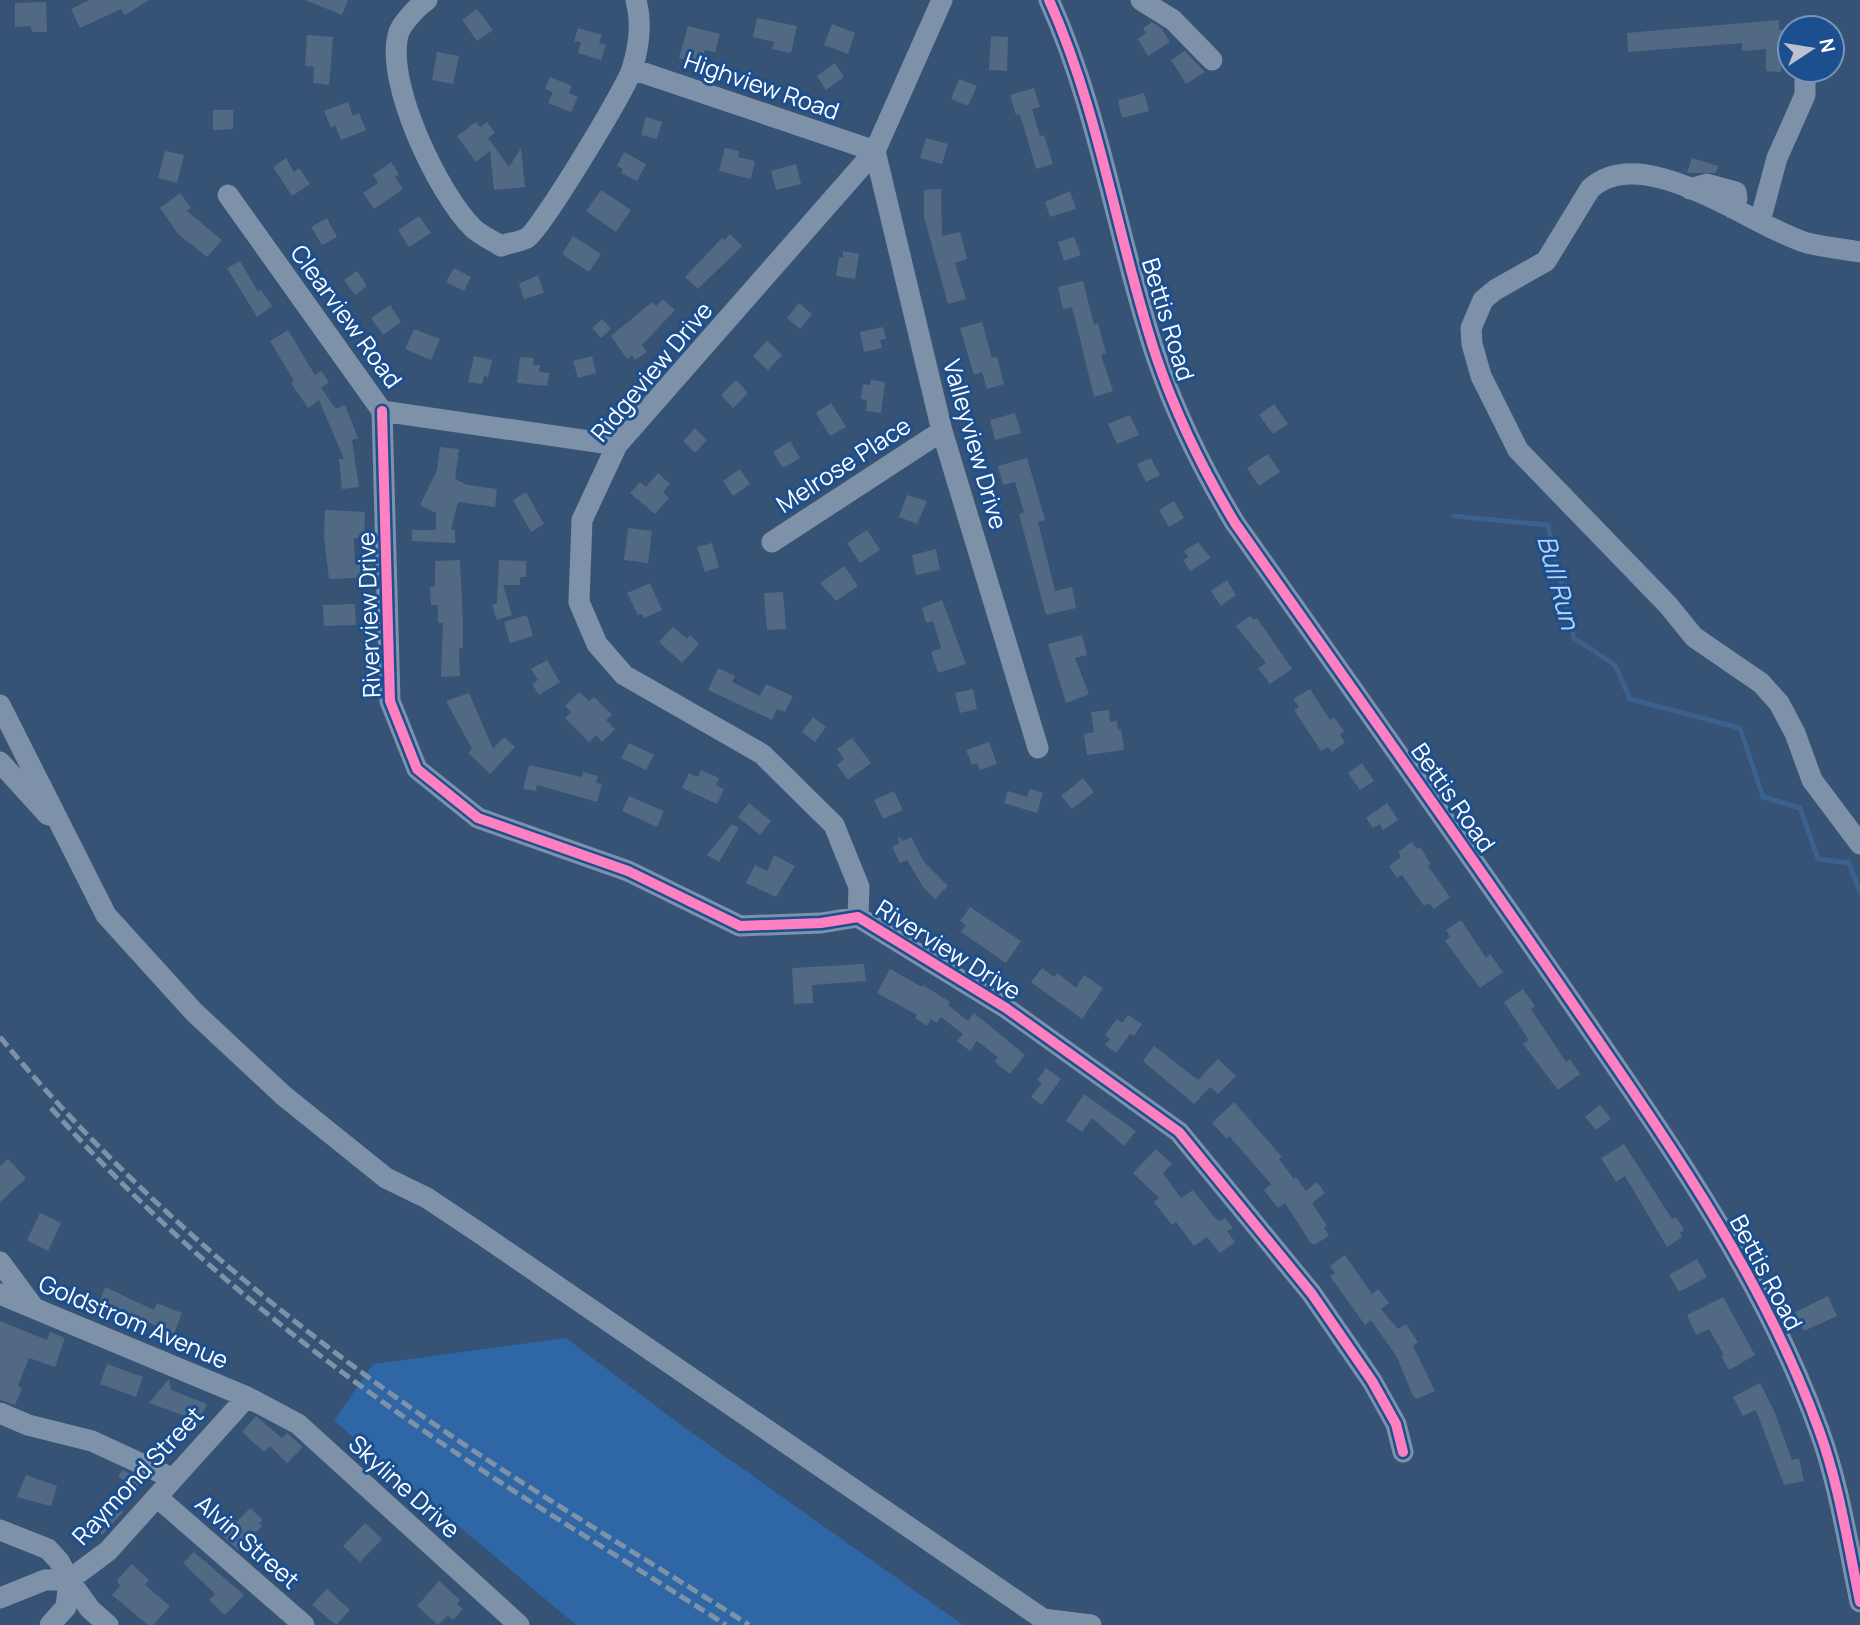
<svg xmlns="http://www.w3.org/2000/svg" width="1860" height="1625" font-family="Manrope,sans-serif">
	<style>
		.green { fill: #2f66a5 }
		.lines { fill: none; stroke-linecap: round; stroke-linejoin: round }
		.stream { stroke: #3b618d; stroke-width: 5 }
		.building { fill: #526984 }
		.minor { stroke: #7d92a8; stroke-width: 21 }
		.rail { stroke: #7e92a7; stroke-width: 5; stroke-dasharray: 12 5; stroke-linecap: butt }
		.cycleway-casing { stroke: #1b4f8f; stroke-width: 15 }
		.cycleway { stroke: #ff80c0; stroke-width: 10 }
		.labels { text-anchor: middle; dominant-baseline: central; stroke-width: 6; stroke-linejoin: round; paint-order: stroke }
		.street-label { font-size: 24px; fill: #fff; stroke: #1b4f8f }
		.water-label { font-size: 26px; font-style: italic; fill: #b5d3f5; stroke: #1b4f8f }
	</style>
	<rect width="100%" height="100%" fill="#365274"/>
	<!-- green -->
	<path class="green" d="M566 1338 681 1425 963 1625H576L334 1421 373 1364Z"/>
	<g class="lines">
		<!-- stream -->
		<path class="stream" d="M1454 516 1548 525 1574 638 1615 665 1630 699 1740 728 1763 797 1800 808 1818 859 1849 863 1860 892"/>
	</g>
	<!-- building -->
	<path class="building" d="M89 0H149L125 15 121 9 80 28 71 9Z
		M305 0H348L342 15Z
		M46 2 47 32H32L31 26 15 27V3Z
		M477 9 493 30 477 41 462 20Z
		M757 18 797 26 791 53 772 49 774 42 753 37Z
		M1779 20V30L1790 29V47H1783L1781 72 1766 71V49L1742 51V43L1628 52 1627 33Z
		M1152 22 1162 29 1170 42 1148 56 1138 39 1146 33 1143 28Z
		M832 24 855 33 848 54 824 45Z
		M688 26 720 34 715 52 705 50 701 64 679 58Z
		M578 28 602 35 599 43 606 45 601 60 578 53 581 42 574 41Z
		M307 35 333 37 329 85 313 83 314 67 305 66Z
		M991 36 1008 37 1007 71 989 70Z
		M1185 51 1205 72 1186 84 1171 60Z
		M437 52 459 56 453 84 432 80Z
		M835 63 844 77 826 90 817 76Z
		M550 77 572 86 569 93 578 97 571 112 548 103 553 92 545 89Z
		M959 79 977 86 968 106 951 99Z
		M1034 88 1040 107 1032 109 1040 136 1044 135 1053 164 1036 169 1022 121 1019 114 1016 115 1010 95Z
		M1144 93 1149 111 1122 118 1118 100Z
		M348 102 353 116 359 113 366 130 341 140 335 125 331 128 324 111Z
		M213 110H233V129L213 130Z
		M646 117 662 122 657 139 641 135Z
		M476 122 480 127 487 122 495 133 488 138 509 167 521 148 525 187 494 190 490 151 476 162 457 136Z
		M926 138 948 144 942 164 920 158Z
		M725 148 739 151 738 157 755 161 751 179 719 171Z
		M165 151 184 155 177 183 158 178Z
		M624 152 646 164 637 181 621 173 623 169 617 166Z
		M286 158 294 172 299 168 310 184 292 196 273 167Z
		M1692 158 1718 166 1716 173H1687Z
		M391 162 399 174 395 177 403 189 374 209 363 193 378 183 373 175Z
		M796 164 801 184 776 190 771 171Z
		M941 189 942 236 960 232 967 259 955 263 966 299 948 304 924 217V190Z
		M601 190 631 210 616 232 586 211Z
		M1070 191 1076 209 1050 217 1045 202Z
		M180 193 191 208 187 211 222 240 207 257 178 234 160 208Z
		M419 216 431 233 409 247 398 230Z
		M327 218 337 237 322 245 311 227Z
		M730 234 742 246 698 289 685 277 722 238 725 240Z
		M573 236 601 254 589 272 562 254Z
		M1074 237 1081 255 1064 261 1058 242Z
		M843 251 859 254 855 279 836 276 839 257 843 258Z
		M240 261 258 292 261 290 272 306 257 317 227 268Z
		M454 268 471 277 464 291 446 282Z
		M357 271 367 286 355 295 344 280Z
		M538 275 544 293 524 299 519 284Z
		M1083 281 1094 325 1098 323 1106 353 1101 355 1113 391 1094 397 1074 314 1071 307 1063 309 1058 287Z
		M663 299 675 310 642 345 647 352 635 360 632 355 627 359 611 336 652 302 656 306Z
		M799 303 812 314 800 329 787 318Z
		M390 305 401 322 383 335 371 318Z
		M602 319 611 329 601 338 592 328Z
		M982 322 992 358 997 357 1004 384 987 389 982 372 974 375 960 328Z
		M883 327 886 339 880 340 882 348 864 352 860 332Z
		M414 329 440 339 431 360 405 349Z
		M288 330 315 375 321 371 329 382 321 388 336 409 345 405 358 438 352 440 359 487 342 489 339 459H344L319 400 308 408 291 383 294 381 270 341Z
		M767 341 782 355 768 370 753 356Z
		M474 356 492 360 488 377 484 376 482 384 468 382Z
		M592 356 596 373 578 378 573 361Z
		M520 357 534 358 533 365H540L539 372 549 373 547 386 517 383Z
		M736 380 748 393 733 408 721 395Z
		M871 380 885 382 881 413 866 411 867 400 861 399 863 384 870 385Z
		M831 403 846 427 830 436 816 413Z
		M1274 404 1288 424 1273 434 1259 415Z
		M1015 413 1021 433 995 440 990 420Z
		M1130 415 1139 435 1117 444 1108 424Z
		M695 428 707 440 695 453 683 441Z
		M790 441 800 458 783 468 773 452Z
		M440 447 459 449 455 479 467 485 497 489 495 507 458 502 451 530H455V543L412 541V530H436V513L420 505 437 470Z
		M1268 454 1280 472 1259 486 1247 468Z
		M1027 458 1045 520 1038 522 1055 591 1072 587 1076 608 1046 615 1019 514 1024 512 1015 482 1003 485 998 466Z
		M1151 458 1160 475 1146 482 1137 464Z
		M740 469 750 484 733 496 723 481Z
		M658 473 670 484 663 492 669 498 655 514 630 493 640 482 646 487Z
		M526 492 544 524 531 532 513 500Z
		M907 495 927 501 917 524 899 517Z
		M1174 501 1184 518 1169 527 1159 510Z
		M325 510 365 512 364 539 354 538 355 565 373 564V577L329 579 324 537Z
		M628 528 652 531 648 563 624 560Z
		M867 530 880 550 860 563 847 543Z
		M1198 542 1211 558 1190 571 1183 560 1188 557 1184 551Z
		M712 543 719 567 705 572 697 547Z
		M936 549 940 570 916 575 912 555Z
		M460 560 463 622V648L459 649 460 676 441 677 443 623H438V605H431L430 587H435V561Z
		M499 560 526 561V577H520V585H503L512 615 497 620 492 605 497 603Z
		M844 566 858 586 836 601 820 583Z
		M1227 580 1236 595 1221 606 1211 591Z
		M650 583 662 610 644 618 642 614 638 615 627 593Z
		M783 592 786 629 767 630 764 593Z
		M942 600 966 664 938 673 931 652 941 648 933 621 926 623 922 608Z
		M355 604 356 625 324 626 323 605Z
		M527 615 533 636 510 643 504 622Z
		M1250 616 1254 620 1257 618 1292 669 1270 684 1258 668 1266 663 1236 626Z
		M673 627 687 639 690 635 699 644 682 663 659 642Z
		M1082 635 1087 655 1075 658 1089 694 1066 703 1048 644Z
		M547 660 560 682 539 695 532 684 538 680 531 669Z
		M718 668 735 676 732 682 760 696 766 684 793 696 785 712 777 709 772 720 708 690Z
		M973 689 977 709 960 713 955 693Z
		M1310 689 1330 720 1334 717 1344 731 1340 735 1345 742 1332 752 1328 747 1321 751 1294 710 1299 707 1293 699Z
		M579 692 589 701 594 697 612 715 606 720 615 729 602 742 596 735 589 742 565 718 571 712 565 706Z
		M469 693 493 749 504 737 515 747 490 774 468 753 472 749 446 701Z
		M1109 710 1110 722 1117 721 1118 730 1121 729 1124 750 1087 755 1084 734 1094 732 1091 712Z
		M813 717 826 727 815 742 802 732Z
		M852 738 871 763 848 780 837 765 844 759 837 749Z
		M989 742 997 764 980 770 977 763 972 765 966 750Z
		M629 743 654 755 646 770 621 758Z
		M1362 763 1374 781 1360 790 1348 773Z
		M529 765 582 777 583 772 598 776 596 783 602 784 597 802 537 785 536 791 523 789Z
		M701 770 719 778 716 785 724 789 717 804 682 788 689 773 698 777Z
		M1083 778 1094 792 1072 809 1061 796Z
		M1030 789 1043 793 1037 813 1004 803 1008 791 1027 797Z
		M894 791 903 810 883 819 874 800Z
		M629 796 664 811 657 827 622 811Z
		M749 803 771 821 760 835 738 817Z
		M1387 803 1398 820 1383 830 1380 824 1373 828 1366 818Z
		M732 824 739 828 719 862 707 855Z
		M898 836 903 841 911 837 924 862 948 886 935 899 923 887 907 860 900 863 892 847 899 843Z
		M1412 842 1417 849 1420 847 1431 864 1428 866 1450 897 1434 909 1429 903 1424 906 1402 875 1397 878 1389 866 1401 857 1398 852Z
		M774 855 795 866 776 897 746 883 755 865 767 871Z
		M970 907 1021 941 1006 963 961 932 966 925 960 921Z
		M1461 920 1486 958 1490 954 1503 972 1480 988 1445 941 1450 937 1446 930Z
		M864 964 866 981 812 985 813 1003 794 1004 792 968Z
		M1042 968 1054 977 1057 973 1076 988 1084 975 1103 988 1082 1019 1031 982Z
		M890 969 922 987 923 985 950 1002 948 1005 968 1021 974 1013 1025 1055 1010 1074 995 1062 998 1057 977 1041 970 1051 957 1041 963 1034 941 1017 937 1023 931 1019 927 1026 915 1018 917 1015 877 993Z
		M1523 989 1535 1006 1531 1009 1566 1062 1570 1059 1580 1074 1558 1090 1523 1044 1529 1040 1504 1002Z
		M1128 1015 1142 1024 1134 1036 1130 1034 1116 1053 1105 1045 1110 1039 1105 1035 1117 1019 1122 1023Z
		M1154 1046 1198 1080 1218 1059 1236 1076 1218 1094 1210 1087 1194 1104 1143 1061Z
		M1046 1068 1061 1079 1042 1105 1031 1097 1042 1083 1037 1080Z
		M1084 1094 1136 1131 1124 1146 1092 1118 1082 1132 1066 1121Z
		M1234 1102 1282 1157 1279 1159 1294 1179 1296 1177 1306 1191 1317 1182 1325 1193 1312 1203 1327 1226 1324 1228 1329 1236 1314 1245 1310 1242 1285 1203 1278 1208 1264 1190 1271 1184 1229 1136 1227 1139 1212 1123Z
		M1600 1105 1611 1119 1596 1130 1585 1117Z
		M1624 1144 1672 1219 1676 1217 1684 1230 1680 1233 1682 1237 1667 1247 1625 1176 1616 1182 1601 1158Z
		M1156 1149 1172 1164 1163 1173 1181 1198 1193 1190 1214 1217 1220 1221 1225 1218 1233 1228 1227 1231 1235 1242 1220 1253 1207 1237 1194 1246 1176 1222 1172 1225 1154 1202 1159 1198 1133 1173Z
		M8 1159 26 1178 0 1202V1166Z
		M40 1213 61 1223 48 1251 27 1240Z
		M1345 1255 1372 1294 1378 1289 1389 1303 1381 1309 1398 1329 1406 1324 1418 1342 1413 1346 1435 1391 1417 1399 1413 1396 1397 1357 1371 1320 1365 1325 1330 1276 1335 1273 1330 1266Z
		M1697 1259 1707 1277 1679 1292 1669 1275Z
		M105 1287 154 1310 157 1303 182 1313 174 1334 123 1311 121 1317 97 1308Z
		M1828 1296 1837 1316 1804 1331 1795 1312Z
		M1723 1297 1755 1355 1729 1370 1721 1356 1724 1355 1709 1329 1696 1335 1687 1315Z
		M0 1321 47 1340 50 1332 65 1338 55 1367 29 1358 18 1386 22 1388 15 1405 0 1400Z
		M107 1364 143 1377 136 1397 100 1384Z
		M169 1379 171 1390 207 1404 193 1431 181 1426 185 1416 149 1403Z
		M1760 1383 1775 1413 1792 1460 1799 1458 1804 1481 1784 1485 1756 1410 1743 1416 1733 1397Z
		M256 1416 282 1438 287 1433 303 1447 287 1463 270 1446 264 1452 242 1432Z
		M123 1470 143 1481 134 1490 118 1476Z
		M26 1475 57 1486 51 1506 17 1497Z
		M110 1500 123 1512 102 1535 89 1523Z
		M250 1508 263 1520 259 1523 262 1526 238 1550 223 1536Z
		M365 1523 382 1539 360 1562 343 1546Z
		M194 1552 244 1595 225 1615 209 1600 215 1594 183 1563Z
		M132 1564 149 1580 145 1585 170 1606 153 1625H148L112 1595 120 1586 117 1580Z
		M439 1581 460 1600 457 1604 463 1609 453 1620 448 1615 438 1625 417 1606Z
		M327 1589 350 1610 336 1625 312 1605Z"/>
	<g class="lines">
		<!-- minor -->
		<path class="minor" d="M427 0C418 6 403 22 399 32 383 80 439 195 473 228 480 235 492 240 501 246 508 243 520 242 527 238 540 231 626 89 632 69 639 47 642 22 636 0
			M1049 0C1100 113 1117 239 1156 356 1176 415 1203 470 1235 523 1348 683 1462 843 1573 1004 1665 1138 1763 1275 1819 1430 1839 1484 1848 1545 1860 1602
			M1141 0 1173 20 1212 60
			M632 69 875 151 942 431 1038 748
			M1690 189 1707 184 1736 192 1737 198 1732 208
			M228 195 382 411 617 445
			M1760 221 1777 158 1805 95V70
			M1860 252C1843 249 1824 247 1807 243 1752 227 1643 139 1590 189L1546 261 1495 290 1483 300 1471 328 1472 344 1481 376 1518 450 1668 605 1694 637 1761 683 1779 703 1795 733 1812 780 1860 844
			M382 411 390 701 417 769 478 818 628 871 740 926 821 923 858 917 1006 1008 1179 1132 1312 1294 1372 1381 1396 1424 1403 1452
			M772 542 942 431
			M0 705 106 915 194 1012 284 1096 386 1178 427 1198 481 1234 1043 1619 1047 1625
			M0 762 48 815
			M858 917 859 887 834 825 762 754 624 675 597 644 579 602 582 520 617 445 875 151 942 0
			M0 1262 34 1308
			M0 1294 247 1397 298 1424 519 1625
			M0 1413 28 1425 92 1441 172 1478
			M157 1497 304 1625
			M0 1530 48 1549 59 1561 69 1580 90 1609 108 1625
			M0 1598 45 1580H69
			M1043 1619 1091 1625
			M50 1625 66 1607 69 1580 108 1551 247 1397"/>
		<!-- rail -->
		<path class="rail" d="M0 1037C115 1177 263 1304 411 1408 520 1485 637 1553 749 1625
			M51 1108C157 1228 283 1333 414 1424 515 1495 622 1558 726 1625"/>
		<defs>
			<path id="cycleway" d="M1049 0C1100 113 1117 239 1156 356 1176 415 1203 470 1235 523 1348 683 1462 843 1573 1004 1665 1138 1763 1275 1819 1430 1839 1484 1848 1545 1860 1602
				M382 411 390 701 417 769 478 818 628 871 740 926 821 923 858 917 1006 1008 1179 1132 1312 1294 1372 1381 1396 1424 1403 1452"/>
		</defs>
		<!-- cycleway casing -->
		<use href="#cycleway" class="cycleway-casing"/>
		<!-- cycleway -->
		<use href="#cycleway" class="cycleway"/>
	</g>
	<g class="labels">
		<!-- street labels -->
		<g class="street-label">
			<text transform="translate(762 85) rotate(19)">Highview Road</text>
			<text transform="translate(347 316) rotate(54)">Clearview Road</text>
			<text transform="translate(1169 319) rotate(73)">Bettis Road</text>
			<text transform="translate(651 371) rotate(-50)">Ridgeview Drive</text>
			<text transform="translate(976 444) rotate(74)">Valleyview Drive</text>
			<text transform="translate(843 464) rotate(-33)">Melrose Place</text>
			<text transform="translate(368 615) rotate(-92)">Riverview Drive</text>
			<text transform="translate(1454 797) rotate(55)">Bettis Road</text>
			<text transform="translate(949 949) rotate(32)">Riverview Drive</text>
			<text transform="translate(1767 1272) rotate(62)">Bettis Road</text>
			<text transform="translate(134 1321) rotate(23)">Goldstrom Avenue</text>
			<text transform="translate(137 1475) rotate(-47)">Raymond Street</text>
			<text transform="translate(405 1486) rotate(42)">Skyline Drive</text>
			<text transform="translate(248 1541) rotate(41)">Alvin Street</text>
		</g>
		<!-- water labels -->
		<g class="water-label">
			<text transform="translate(1559 582) rotate(75)">Bull Run</text>
		</g>
	</g>
	<!-- north arrow -->
	<g transform="translate(1811 49) rotate(78)"><circle r="33" fill="#1b4f8f" stroke="#7695bc" stroke-width="2"/>
	<path d="M0-5L12 26L0 18L-12 26Z" fill="#b9c2ce"/>
	<text y="-10" font-size="19" font-weight="bold" text-anchor="middle" fill="#ffffff">N</text>
	</g>
</svg>
